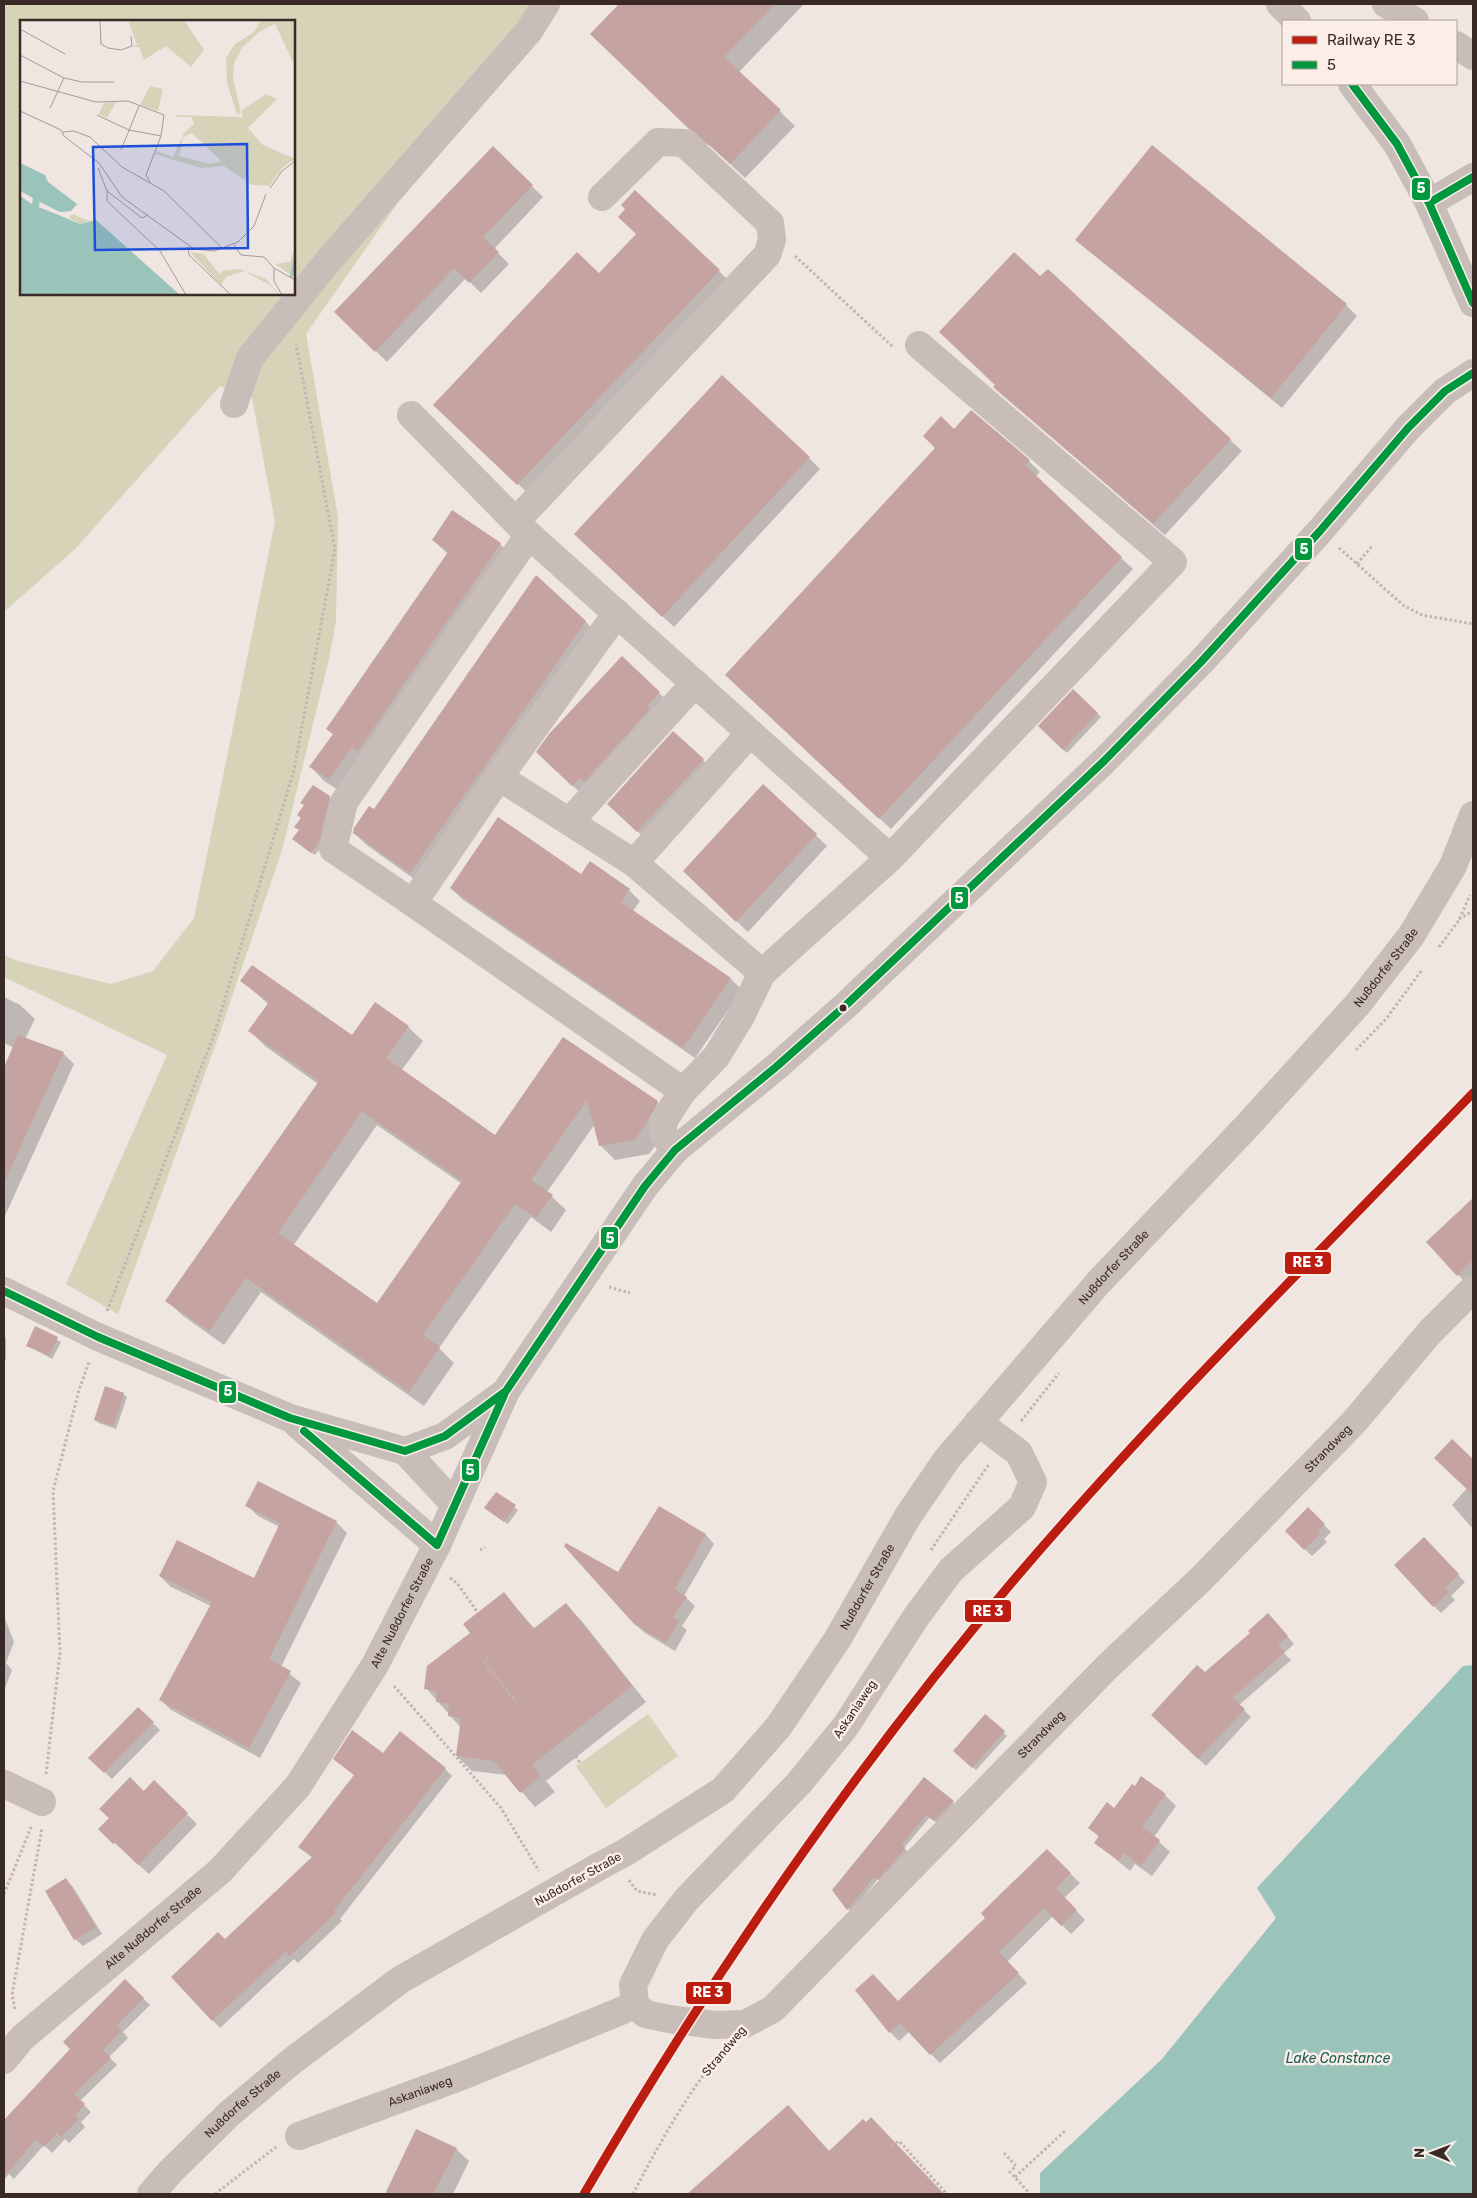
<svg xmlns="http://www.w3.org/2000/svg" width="1477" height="2198" font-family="Rubik,sans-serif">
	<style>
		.green { fill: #d6d3b9; fill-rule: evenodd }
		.water { fill: #9ac3ba }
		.shadow { fill: #0003; fill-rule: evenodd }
		.building { fill: #c4a3a1; fill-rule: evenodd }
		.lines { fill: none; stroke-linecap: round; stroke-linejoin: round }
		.path { stroke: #c0b5b2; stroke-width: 3; stroke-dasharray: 2.5 2.5; stroke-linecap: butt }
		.minor { stroke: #c8bdb9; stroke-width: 28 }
		.minor-bridge { stroke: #c8bdb9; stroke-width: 28 }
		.bus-1-casing { stroke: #fbeee8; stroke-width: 11 }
		.bus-1 { stroke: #00973e; stroke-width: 8 }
		.rail-1-casing { stroke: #fbeee8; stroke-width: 12 }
		.rail-1 { stroke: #bb1e10; stroke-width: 9 }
		.bus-dot { fill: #392927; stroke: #fbeee8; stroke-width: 2 }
		.labels { text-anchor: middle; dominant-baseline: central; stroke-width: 5; stroke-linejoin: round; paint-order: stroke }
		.street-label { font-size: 12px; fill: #392927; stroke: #fbeee8 }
		.water-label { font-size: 14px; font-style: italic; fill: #185f54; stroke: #fbeee8 }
		.inset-river { fill: none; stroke: #9ac3ba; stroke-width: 2.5 }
		.inset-road { fill: none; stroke: #a69a97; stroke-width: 1 }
		.view { fill: #1d4ed8; fill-opacity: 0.15; stroke: #1d4ed8; stroke-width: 2.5 }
		.inset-edge { fill: none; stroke: #392927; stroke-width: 2.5 }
		.line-badge { stroke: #fbeee8; stroke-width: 2 }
		.badge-label { font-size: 14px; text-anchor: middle; font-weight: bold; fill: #fff }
	</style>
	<rect width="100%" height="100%" fill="#efe5e1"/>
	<!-- green -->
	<path class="green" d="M4 4H537L306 334 338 517 336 621 329 659 282 850 220 1032 118 1314 66 1284 167 1055 4 977V955L18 961 111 984 153 971 194 918 275 522 252 398 220 386 75 549 4 612ZM21 21H294V294H21Z
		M648 1714 678 1756 606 1808 576 1766Z"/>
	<!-- water -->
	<path class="water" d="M1473 1665V2194H1040V2173L1162 2059 1276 1918 1257 1888 1463 1666Z"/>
	<!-- shadow -->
	<path class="shadow" d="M620 4H804L739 72 795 126 745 178 711 146 705 144 591 34Z
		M493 148 543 197 494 249 509 264 481 293 466 278 387 362 336 312Z
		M1077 240 1346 305 1357 316 1282 408Z
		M1048 270 1242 451 1165 535 994 387 1040 278Z
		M719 271 733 285 533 498 449 419 599 275Z
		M954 430 1029 461 1040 472 1035 477 1133 569 891 829 738 686Z
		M809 458 820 469 674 627 587 545Z
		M453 512 500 544 515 559 343 793 324 781 310 766 334 735 327 729 448 554 433 540Z
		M585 621 598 635 424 886 368 846 354 833 374 811Z
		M1073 691 1101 717 1067 753 1039 726Z
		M659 693 671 704 584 796 549 764Z
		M703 760 714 771 649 842 620 815Z
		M763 786 827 846 748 932 695 882Z
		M329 797 332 801 322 845 315 855 297 842Z
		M581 876 629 890 640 901 633 911 731 979 742 990 695 1058 462 899 451 888Z
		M242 981 352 1037 408 1027 423 1041 401 1071 495 1137 563 1038 657 1102 672 1117 662 1137 649 1154 615 1160 601 1146 595 1124 547 1192 566 1210 551 1232 531 1217 439 1348 454 1363 424 1406 261 1292 224 1345 182 1315 167 1301 318 1084 265 1046 250 1031 268 1004ZM377 1125 462 1184 378 1305 293 1246Z
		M4 997 20 1005 35 1019 25 1039 63 1053 74 1064 4 1218V1070L14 1048 4 1043Z
		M1473 1200V1276L1466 1283 1428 1242Z
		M36 1328 61 1342 52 1359 31 1347Z
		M4 1336 6 1338V1360H4Z
		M123 1394 127 1397 116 1429 99 1423 95 1420Z
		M1452 1441 1473 1462V1529L1452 1505 1467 1488Z
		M496 1493 518 1510 508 1524 489 1511Z
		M247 1505 336 1522 347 1533 281 1667 301 1683 260 1758 171 1710 160 1699 211 1606 171 1587 160 1576 254 1580 280 1527 258 1516Z
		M660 1508 706 1535 714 1544 684 1596 695 1606 682 1626 687 1630 675 1651 645 1633 635 1624 618 1574Z
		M1308 1509 1331 1532 1324 1539 1327 1542 1312 1556 1286 1531Z
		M1431 1546 1465 1582 1451 1596 1455 1600 1441 1613 1434 1606Z
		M504 1594 535 1629 566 1605 581 1620 646 1702 546 1781 555 1792 535 1807 507 1775 472 1771 457 1756 461 1728 426 1688Z
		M4 1616 14 1642 6 1663 12 1670 4 1691Z
		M1275 1622 1294 1644 1284 1653 1291 1660 1239 1705 1251 1717 1206 1766 1160 1722 1205 1674Z
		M138 1709 160 1730 112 1779 90 1758Z
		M986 1716 1007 1736 976 1770 955 1751Z
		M383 1755 445 1769 452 1776 340 1919 342 1921 298 1963 294 1959 220 2028 172 1977 226 1941 313 1858 300 1847 355 1776 335 1759Z
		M924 1779 956 1805 938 1824 930 1817 904 1848 908 1852 881 1882 878 1879 851 1912 833 1890Z
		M154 1782 197 1824 149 1874 99 1829Z
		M1165 1795 1176 1806 1154 1837 1170 1852 1152 1876 1135 1864 1130 1871 1095 1842 1099 1837 1090 1828 1114 1809Z
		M1047 1851 1080 1883 1064 1898 1085 1920 1071 1934 1053 1916 1007 1962 1027 1983 940 2063 909 2032 899 2041 890 2032 898 2002 987 1918Z
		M66 1880 73 1887 102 1934 83 1946 75 1939Z
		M125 1981 150 2005 123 2032 128 2038 109 2057 117 2065 80 2101 91 2112 81 2122 85 2127 69 2143 65 2139 52 2153 44 2145 14 2179 9 2174 4 2180V2122L71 2049Z
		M788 2106 830 2152 884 2132 944 2194H899L896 2191 892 2194H696L693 2191Z
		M417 2131 456 2149 469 2161 453 2194H386Z"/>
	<!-- building -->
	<path class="building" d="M619 4H775L724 57 781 110 730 164 695 132 689 129 590 34Z
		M1152 145 1347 304 1271 398 1075 240Z
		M493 146 533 185 483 237 499 252 469 283 454 268 375 352 334 312Z
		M635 190 720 270 517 485 433 405 577 252 599 273 636 234 618 217 625 209 621 205Z
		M1014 252 1040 276 1048 269 1231 439 1153 524 993 387 995 385 939 332Z
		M722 375 810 457 662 617 574 534Z
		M971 410 1030 460 1025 465 1122 557 879 819 725 675 935 448 923 436 941 416 954 429Z
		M452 510 501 543 358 751 352 747 329 779 309 767 333 734 326 729 448 552 432 540Z
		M536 575 586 621 410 873 353 833 354 828 369 806 374 809Z
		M622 656 660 692 647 706 650 709 584 782 580 778 572 786 536 752 549 734Z
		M1073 689 1098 713 1063 750 1038 726Z
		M673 731 704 759 637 832 607 804Z
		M763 784 817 834 736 922 683 871Z
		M313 785 330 796 319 842 311 853 292 839 299 830 294 827 301 818 297 815 304 805 300 803Z
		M498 817 581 874 590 861 630 889 621 902 731 978 683 1048 450 888Z
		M252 965 352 1035 375 1002 409 1026 386 1058 495 1135 563 1037 658 1101 647 1122 634 1140 599 1146 587 1100 531 1180 553 1195 536 1218 515 1204 423 1335 440 1347 409 1392 246 1278 209 1331 165 1301 319 1081 248 1031 269 1002 240 981ZM362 1111 462 1181 377 1303 278 1233Z
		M18 1035 64 1052 4 1183V1067Z
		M1473 1198V1260L1457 1276 1426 1242Z
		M35 1326 58 1337 49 1356 26 1346Z
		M105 1386 124 1393 113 1426 94 1420Z
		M1452 1439 1473 1459V1495L1434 1458Z
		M258 1481 337 1521 269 1659 291 1671 249 1748 159 1700 212 1602 159 1576 177 1540 254 1578 280 1523 245 1506Z
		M496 1492 516 1505 504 1522 484 1508Z
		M659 1506 706 1534 675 1589 687 1597 673 1617 679 1621 666 1643 634 1624 564 1546 566 1543 618 1572Z
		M1308 1507 1325 1524 1318 1531 1320 1534 1304 1550 1285 1531Z
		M1424 1537 1459 1574 1445 1588 1449 1592 1433 1607 1394 1565Z
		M504 1592 533 1629 566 1603 632 1686 532 1765 541 1776 520 1793 494 1761 456 1756 461 1718 448 1716 449 1704 436 1702 437 1691 424 1689 427 1666 470 1633 463 1624Z
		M1268 1613 1288 1636 1278 1645 1285 1652 1232 1698 1245 1709 1198 1759 1151 1715 1197 1665 1205 1672 1250 1633 1248 1631Z
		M138 1707 154 1722 104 1773 88 1758Z
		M985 1714 1005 1731 972 1768 953 1751Z
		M352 1730 383 1753 400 1731 446 1768 334 1911 336 1913 290 1956 286 1952 212 2021 171 1977 218 1932 225 1939 312 1857 298 1847 354 1775 333 1759Z
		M1141 1776 1166 1794 1142 1827 1160 1840 1141 1866 1124 1853 1119 1861 1094 1843 1099 1836 1088 1828 1107 1802 1114 1808 1132 1784 1135 1786Z
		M130 1777 144 1791 154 1780 188 1813 138 1865 115 1842 113 1844 98 1829 109 1818 99 1809Z
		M924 1777 954 1801 934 1821 926 1815 902 1844 905 1848 889 1868 877 1880 874 1877 847 1910 832 1890Z
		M1047 1849 1071 1873 1056 1888 1077 1910 1061 1926 1044 1908 999 1952 1019 1973 930 2055 900 2023 889 2033 855 1990 873 1974 898 2001 985 1918 981 1913Z
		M66 1878 96 1927 74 1940 45 1891Z
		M125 1979 144 1998 117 2025 122 2030 103 2050 111 2058 74 2094 85 2104 75 2115 79 2119 61 2137 57 2133 44 2147 36 2139 4 2177V2120L70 2049 63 2042Z
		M788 2105 829 2151 863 2119 866 2122 871 2117 944 2194H687Z
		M416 2129 457 2148 433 2194H385Z"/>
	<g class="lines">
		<!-- path -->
		<path class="path" d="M795 256 893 347
			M1339 548 1403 605 1422 615 1473 624
			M1357 564 1373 545
			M1459 919 1473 911
			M1439 947 1459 920 1470 895
			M1356 1050 1386 1019 1422 970
			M609 1287 630 1293
			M107 1311 215 1032 294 770 335 549 296 344
			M1021 1421 1059 1373
			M480 1550 485 1547
			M931 1550 989 1464
			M450 1578 457 1583 478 1613
			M488 1658 484 1662 516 1701
			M394 1686 501 1808 539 1871
			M552 1749 558 1758 571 1749 580 1763
			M46 1774 60 1653 53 1491 79 1390 89 1362
			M629 1880 637 1891 657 1895
			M4 1894 32 1825
			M15 2009 12 1995 42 1828
			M892 2146 899 2141 945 2192 944 2194
			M1004 2153 1016 2166 1010 2172 1030 2194
			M1015 2177 1065 2131
			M215 2194 276 2147
			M633 2194C659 2144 686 2095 722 2051"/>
		<!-- minor -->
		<g class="minor">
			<path d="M1280 4 1297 21"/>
			<path d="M1386 4 1415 21"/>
			<path d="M1456 45 1473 56"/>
			<path d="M1352 84 1397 144 1429 203 1473 303"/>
			<path d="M1429 203 1473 177"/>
			<path d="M234 404 250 358 329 260 529 31 546 4"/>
			<path d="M411 415 528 534"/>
			<path d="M516 521 767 255 772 240 770 223 684 143 658 142 602 197"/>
			<path d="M499 777 617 613"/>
			<path d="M570 821 695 683"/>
			<path d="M634 863 750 733"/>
			<path d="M413 903 333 849 344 802 529 535 890 858"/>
			<path d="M683 1091 413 903 499 777 634 863 762 973"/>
			<path d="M675 1150 663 1134V1122L683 1091 716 1057 740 1018 762 973 890 858 1173 562 919 345"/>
			<path d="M4 1291 98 1337 290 1418 405 1451 445 1436 504 1393"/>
			<path id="s1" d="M978 1422 1019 1453 1033 1482 1022 1507 951 1570 916 1617 845 1727 799 1783 686 1900 655 1940 633 1985 635 2004 645 2014 669 2019 715 2025 745 2024 773 2009 1108 1666 1200 1580 1354 1422 1430 1332 1473 1289"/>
			<path d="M297 1424 437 1545"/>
			<path d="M405 1451 454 1504"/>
			<path d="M4 1784 42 1802"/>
			<path id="s2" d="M626 1852 723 1790 779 1726 837 1640 908 1516 947 1459 1098 1283 1248 1125 1357 1005 1411 936 1453 866 1473 815"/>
			<path id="s3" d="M4 2060 22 2038 220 1871 298 1786 375 1665 437 1545 506 1391 645 1186 675 1150 776 1067 845 1006 1104 761 1201 662 1320 531 1408 428 1445 391 1473 373"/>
			<path id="s4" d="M299 2136 462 2076 621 2011 635 2004"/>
			<path id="s5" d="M151 2194 170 2172 229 2114 292 2061 400 1980 598 1867"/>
		</g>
		<!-- minor-bridge -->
		<path class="minor-bridge" d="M598 1867 626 1852"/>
		<defs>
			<path id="bus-1" d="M1352 84 1397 144 1429 203 1473 303
				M1429 203 1473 177
				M4 1291 98 1337 290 1418 405 1451 445 1436 506 1391 645 1186 675 1150 776 1067 845 1006 1104 761 1201 662 1320 531 1408 428 1445 391 1473 373
				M304 1431 437 1545
				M437 1545 504 1395"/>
		</defs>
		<!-- bus-1 casing -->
		<use href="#bus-1" class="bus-1-casing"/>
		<!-- bus-1 -->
		<use href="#bus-1" class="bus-1"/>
		<defs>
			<path id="rail-1" d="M584 2194C710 1978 851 1772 1013 1581 1158 1411 1318 1254 1473 1093"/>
		</defs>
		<!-- rail-1 casing -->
		<use href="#rail-1" class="rail-1-casing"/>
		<!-- rail-1 -->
		<use href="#rail-1" class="rail-1"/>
	</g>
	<!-- markers -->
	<circle class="bus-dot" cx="843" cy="1008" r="4.5"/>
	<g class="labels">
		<!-- street labels -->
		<g class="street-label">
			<text stroke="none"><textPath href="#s2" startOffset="1175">Nußdorfer Straße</textPath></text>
			<text stroke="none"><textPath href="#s2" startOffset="770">Nußdorfer Straße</textPath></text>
			<text stroke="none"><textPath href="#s1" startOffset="1686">Strandweg</textPath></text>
			<text stroke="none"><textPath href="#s2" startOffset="365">Nußdorfer Straße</textPath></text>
			<text stroke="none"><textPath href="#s3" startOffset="605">Alte Nußdorfer Straße</textPath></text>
			<text transform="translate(855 1709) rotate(-56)">Askaniaweg</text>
			<text stroke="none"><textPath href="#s1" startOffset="1281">Strandweg</textPath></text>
			<text transform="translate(578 1879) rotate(-29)">Nußdorfer Straße</text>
			<text stroke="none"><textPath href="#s3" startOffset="200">Alte Nußdorfer Straße</textPath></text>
			<text transform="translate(724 2051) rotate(-50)">Strandweg</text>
			<text stroke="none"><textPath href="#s4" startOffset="129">Askaniaweg</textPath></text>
			<text stroke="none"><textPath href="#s5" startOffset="129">Nußdorfer Straße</textPath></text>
		</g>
		<!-- water labels -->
		<g class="water-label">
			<text x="1338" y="2058">Lake Constance</text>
		</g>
	</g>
	<!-- overview -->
	<g transform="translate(20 20)">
		<rect width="275" height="275" fill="#efe5e1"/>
		<path d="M108 0H164L184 30 171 47 146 26 124 40 119 27H111L117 25ZM241 0H275V46L255 4 239 12 222 28 214 43 213 58 221 93 217 94 207 63 206 38 215 24 234 12ZM130 66 143 69 138 91 120 85ZM246 74 257 79 228 108 243 125 275 139 264 146 249 166 232 165 204 146 181 148 135 134 137 131 153 137 164 113 174 104 171 97H156L157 95 222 97V90ZM172 113 200 140 199 142 190 144 159 136 163 117ZM96 82 87 98 79 94 84 83ZM52 194 67 200H72L60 204 49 198ZM275 228V258L255 244 270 242ZM170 232 184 234 199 254 202 251 220 249 246 259 260 275 250 265 224 251 206 257 201 265Z" fill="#d6d3b9" fill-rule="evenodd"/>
		<path d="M0 143 25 155 28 162 57 184 51 191 40 192 20 182V179L19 187 60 204 76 200 160 275H0V176L12 184 13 178 0 171Z" fill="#9ac3ba"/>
		<path class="inset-river" d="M0 245 50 275M271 257 275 239"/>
		<path class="inset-road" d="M80 1 81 24 88 28 101 30 112 26 111 16M0 9 45 34M0 35 44 58 30 88M44 58 62 62H94M0 61 76 82 108 81 144 95 141 116 126 155 130 162M0 91 41 110 44 116 79 143 102 177 174 229 194 231 218 222 234 206 246 174M77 95 109 110 141 116M43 112 54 111 70 117 102 147 144 171 203 229M101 130 119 86M78 148 87 171V181L140 231 166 275M250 168 262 151 275 141M87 171 122 198 128 195M214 225 221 235 244 237 254 248 275 260M168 227 169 235 211 275M254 248V261L262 275"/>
		<path class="view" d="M227 124 228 228 75 230 73 127Z"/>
		<rect width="275" height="275" class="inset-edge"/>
	</g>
	<g class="line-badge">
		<rect x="1411" y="177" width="20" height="24" rx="5" fill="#00973e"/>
		<rect x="1294" y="537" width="19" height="24" rx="5" fill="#00973e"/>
		<rect x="950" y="886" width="19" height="24" rx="5" fill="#00973e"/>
		<rect x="600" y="1226" width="19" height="24" rx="5" fill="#00973e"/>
		<rect x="1284" y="1251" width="48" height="24" rx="5" fill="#bb1e10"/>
		<rect x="218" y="1380" width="19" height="24" rx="5" fill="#00973e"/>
		<rect x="461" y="1458" width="19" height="24" rx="5" fill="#00973e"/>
		<rect x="964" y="1599" width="48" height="24" rx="5" fill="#bb1e10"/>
		<rect x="685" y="1981" width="47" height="24" rx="5" fill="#bb1e10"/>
	</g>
	<g class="badge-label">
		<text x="1421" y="193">5</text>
		<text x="1304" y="554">5</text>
		<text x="959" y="903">5</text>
		<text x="610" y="1243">5</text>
		<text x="1308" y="1267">RE 3</text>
		<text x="228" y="1396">5</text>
		<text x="470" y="1475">5</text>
		<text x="988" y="1616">RE 3</text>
		<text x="708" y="1997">RE 3</text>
	</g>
	<!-- border -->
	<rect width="1477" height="2198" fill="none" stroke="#392927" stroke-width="10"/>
	<!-- legend -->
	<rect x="1282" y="20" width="175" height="65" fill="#fbeee8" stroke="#ad9f9b"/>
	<rect x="1292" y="36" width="25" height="8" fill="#bb1e10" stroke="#ad9f9b"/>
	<text x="1327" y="45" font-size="15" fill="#392927">Railway RE 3</text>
	<rect x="1292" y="61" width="25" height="8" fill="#00973e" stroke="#ad9f9b"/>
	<text x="1327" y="70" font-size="15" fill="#392927">5</text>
	<!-- north arrow -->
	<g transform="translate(1432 2153) rotate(271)" stroke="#fbeee8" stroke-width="4" paint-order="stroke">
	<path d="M0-4L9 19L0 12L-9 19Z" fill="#392927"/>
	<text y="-8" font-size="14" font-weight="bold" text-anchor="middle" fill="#392927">N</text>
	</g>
</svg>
